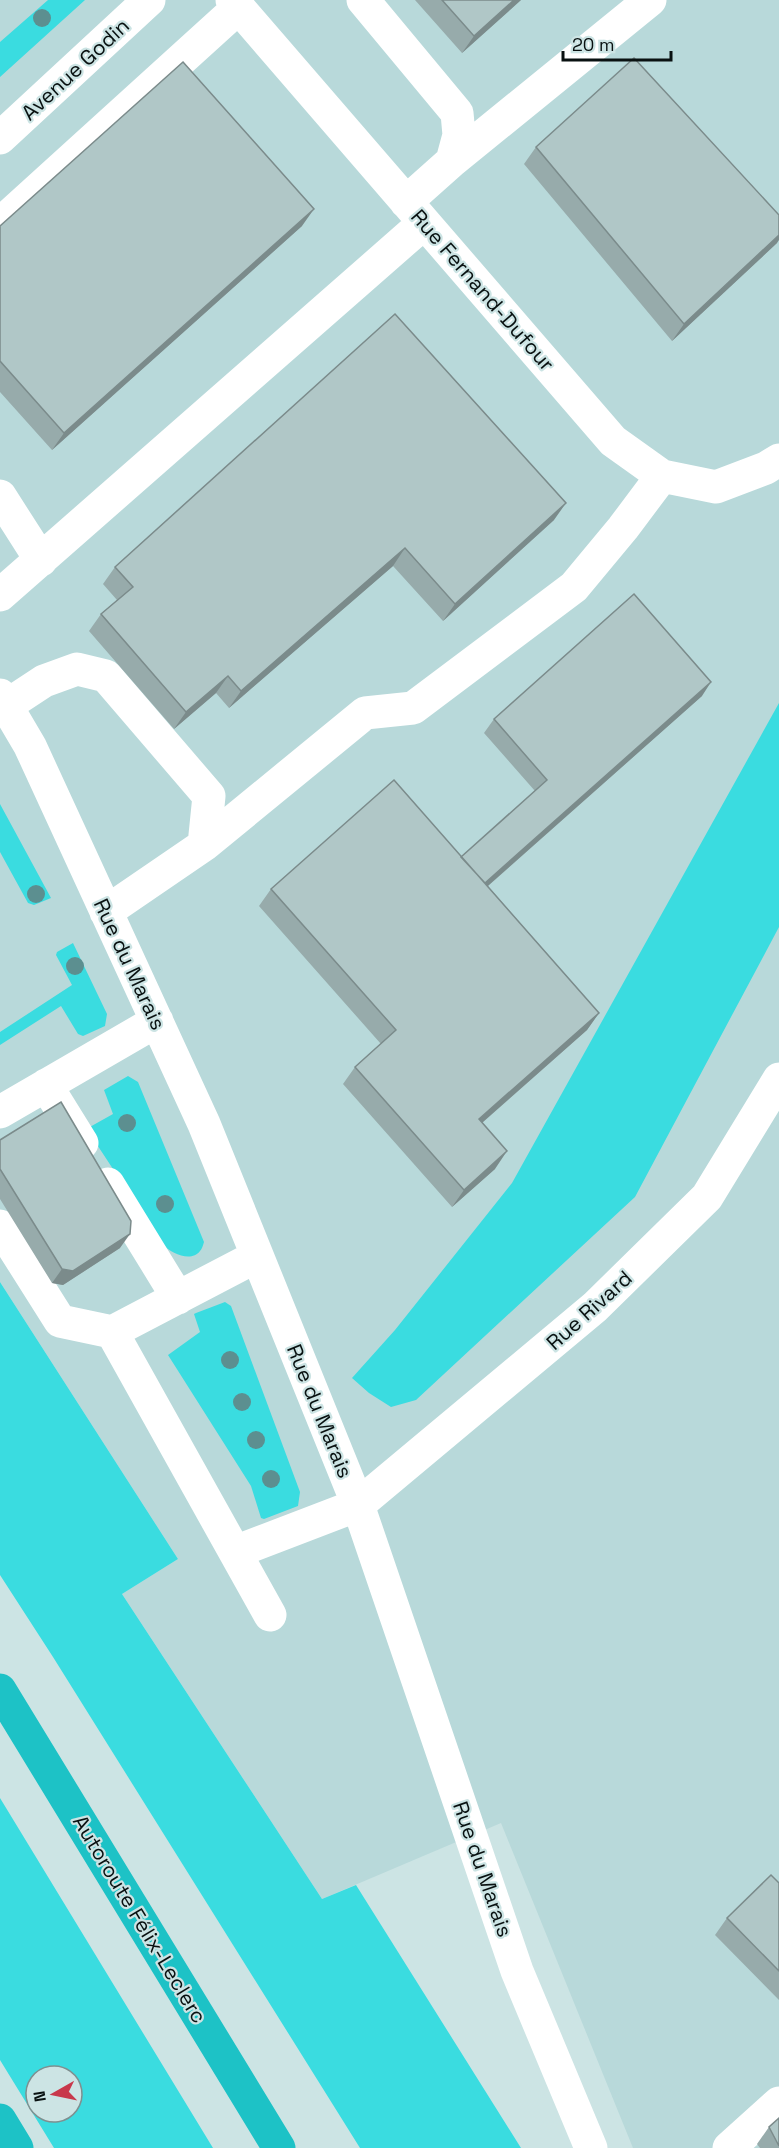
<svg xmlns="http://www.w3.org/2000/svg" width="779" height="2148" font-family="'Space Grotesk',sans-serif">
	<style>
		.built { fill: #b8d9da }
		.green { fill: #3adce0; fill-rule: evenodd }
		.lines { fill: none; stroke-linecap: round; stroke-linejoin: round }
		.minor { stroke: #fff; stroke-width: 33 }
		.highway { stroke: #1dc2c6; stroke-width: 33 }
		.tree { fill: #5c8f90 }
		.wall { fill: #97abab }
		.shaded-wall { fill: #7b8b8b }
		.building { fill: #b0c7c7; stroke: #7b8b8b; stroke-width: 1.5 }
		.labels { text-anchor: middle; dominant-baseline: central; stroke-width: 4.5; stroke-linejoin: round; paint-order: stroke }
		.street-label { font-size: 21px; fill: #091111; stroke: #cce4e4 }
	</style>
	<rect width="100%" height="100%" fill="#cce4e4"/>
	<!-- built -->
	<path class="built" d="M0 0H779V2148H633L501 1823 322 1899 122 1594 178 1559 0 1282Z"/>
	<!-- green -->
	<path class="green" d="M48 0H85L0 77V42Z
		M779 703V927L635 1197 416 1400 391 1407 369 1393 352 1378 395 1330 512 1183Z
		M0 804 51 898 34 905 28 903 0 852Z
		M73 943 107 1014 105 1026 83 1036 78 1034 61 1006 0 1045V1032L72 985 56 955 57 952Z
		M128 1076 138 1082 204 1242C203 1245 202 1249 200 1251 191 1263 171 1253 163 1245L88 1131V1128L113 1114 104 1090Z
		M0 1282 178 1559 122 1594 322 1899 356 1885 521 2148H360L53 1657 0 1575Z
		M225 1302 231 1306 300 1492 298 1506 264 1519 261 1518 251 1486 168 1355 200 1332 194 1314 196 1313Z
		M0 1798 213 2148H54L0 2060ZM36 2076H72V2112H36Z"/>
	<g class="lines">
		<!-- minor -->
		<path class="minor" d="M232 0 613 441 662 476 716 487 766 468 779 460
			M363 0 457 113 459 135 452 161 406 202
			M0 138 149 0
			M452 161 650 0
			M0 224 238 8
			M0 496 41 560
			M0 595 424 223
			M0 695 30 746 204 1124 358 1505 517 1971 591 2148
			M6 706 44 681 77 669 106 676 209 796 204 845 106 912
			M204 845 365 713 413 708 574 587 623 528 662 476
			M46 1085 82 1143
			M0 1112 157 1021
			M108 1184 178 1298
			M0 1226 60 1321 112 1332 257 1256
			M112 1332 270 1615
			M235 1552 358 1505 595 1307 707 1197 779 1079
			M729 2148 779 2103"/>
		<!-- highway -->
		<path class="highway" d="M0 1690 279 2148
			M0 2120 17 2148"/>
	</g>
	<!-- trees -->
	<g class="tree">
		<circle cx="42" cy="18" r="9"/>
		<circle cx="36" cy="894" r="9"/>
		<circle cx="75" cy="966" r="9"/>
		<circle cx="127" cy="1123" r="9"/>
		<circle cx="165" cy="1204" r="9"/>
		<circle cx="230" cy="1360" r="9"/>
		<circle cx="242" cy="1402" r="9"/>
		<circle cx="256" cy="1440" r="9"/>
		<circle cx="271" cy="1479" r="9"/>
	</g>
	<!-- wall -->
	<path class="wall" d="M415 0H521L462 53Z
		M536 147 777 243 672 341 524 164Z
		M0 226H302L52 450 0 392Z
		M554 520 443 621 393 566 229 708 216 693 174 729 89 631 101 614 117 600 103 584 115 567Z
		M702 696 488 886 599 1013 587 1030 482 1123 495 1169 452 1207 343 1084 355 1067 381 1044 259 906 271 889 461 857 535 791 484 733 494 719Z
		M0 1140 120 1248 63 1285 52 1283 0 1199Z
		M779 1883V2000L715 1935 727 1918Z
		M779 2118V2148H760L757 2144 769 2127Z"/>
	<!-- shaded-wall -->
	<path class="shaded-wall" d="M514 0H521L462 53 474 36Z
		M314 209 302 226 52 450 64 433Z
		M779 235V240L777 243 672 341 684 324Z
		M566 503 554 520 443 621 455 604Z
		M405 548 393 566 229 708 241 691Z
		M228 676 216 693 174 729 186 712Z
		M711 682 702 696 473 899 483 885Z
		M599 1013 587 1030 467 1136 479 1119Z
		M507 1151 495 1169 452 1207 464 1190Z
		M130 1234 120 1248 63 1285 52 1283 62 1269Z"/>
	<!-- building -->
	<path class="building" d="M442 0H514L474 36Z
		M634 58 779 215V235L684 324 536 147Z
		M183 62 314 209 64 433 0 361V226Z
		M395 314 566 503 455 604 405 548 241 691 228 676 186 712 101 614 133 587 115 567Z
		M634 594 711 682 485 883 461 857 547 780 494 719Z
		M394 780 599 1013 479 1119 507 1151 464 1190 355 1067 396 1030 271 889Z
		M61 1102 131 1221 130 1234 73 1271 62 1269 0 1169V1140Z
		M771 1875 779 1883V1971L727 1918Z
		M779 2118V2146L769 2127Z"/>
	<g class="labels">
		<!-- street labels -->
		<g class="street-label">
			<text transform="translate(75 69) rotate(-43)">Avenue Godin</text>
			<text transform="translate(483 290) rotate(49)">Rue Fernand-Dufour</text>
			<text transform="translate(130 964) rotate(65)">Rue du Marais</text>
			<text transform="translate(589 1310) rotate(-42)">Rue Rivard</text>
			<text transform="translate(320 1411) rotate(68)">Rue du Marais</text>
			<text transform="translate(483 1869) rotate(71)">Rue du Marais</text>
			<text transform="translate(140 1919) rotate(59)">Autoroute Félix-Leclerc</text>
		</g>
	</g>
	<!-- north arrow -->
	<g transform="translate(54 2094) rotate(261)"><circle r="28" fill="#cce4e4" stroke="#7e9090" stroke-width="1.5"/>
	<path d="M0-4.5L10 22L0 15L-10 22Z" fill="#c8384b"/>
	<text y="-9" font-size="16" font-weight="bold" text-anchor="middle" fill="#091111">N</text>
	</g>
	<!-- scale -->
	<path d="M563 51v9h108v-9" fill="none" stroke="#091111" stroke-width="3"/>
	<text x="572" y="51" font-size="18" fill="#091111" stroke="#cce4e4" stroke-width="4.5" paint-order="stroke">20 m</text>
</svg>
